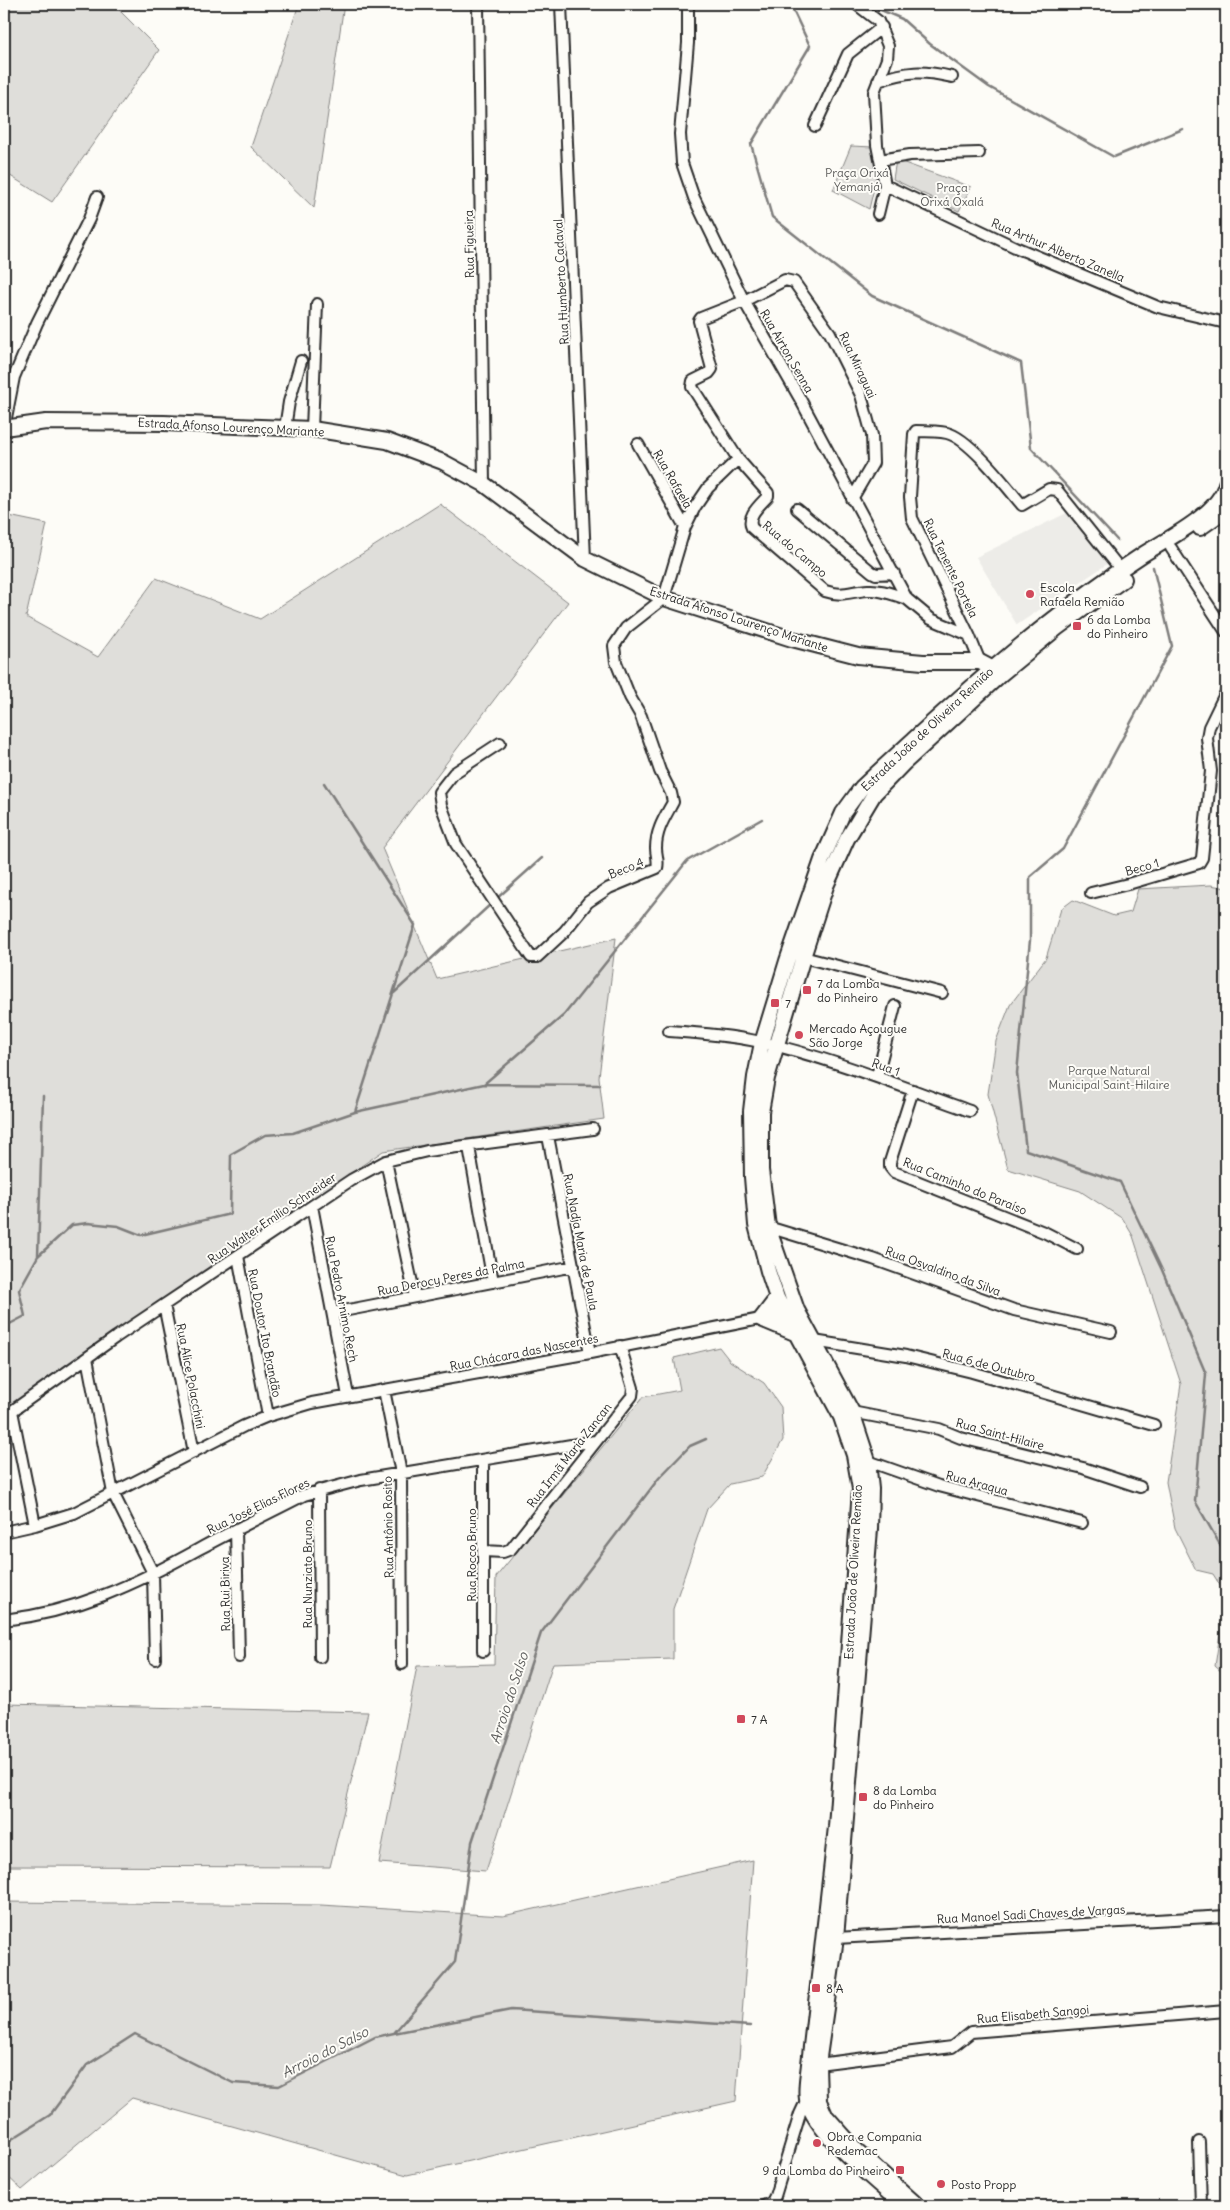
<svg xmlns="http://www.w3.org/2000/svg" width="1230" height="2210" font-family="Delius,sans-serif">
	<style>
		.built { fill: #edece8 }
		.green { fill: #dfdeda; stroke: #858482 }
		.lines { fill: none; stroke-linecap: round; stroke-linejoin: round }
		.stream { stroke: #7e7d7b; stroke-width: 2.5 }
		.minor-casing { stroke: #2b2b2b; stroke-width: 14 }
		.major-casing { stroke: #2b2b2b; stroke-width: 18 }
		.minor { stroke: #fdfcf7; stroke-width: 10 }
		.major { stroke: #fdfcf7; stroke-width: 14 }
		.poi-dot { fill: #d1495b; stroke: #fdfcf7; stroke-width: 2 }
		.labels { text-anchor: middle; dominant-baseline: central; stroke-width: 4; stroke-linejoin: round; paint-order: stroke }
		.park-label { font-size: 12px; fill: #585857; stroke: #fdfcf7 }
		.street-label { font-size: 12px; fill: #2b2b2b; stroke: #fdfcf7 }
		.poi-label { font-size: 12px; fill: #2b2b2b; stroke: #fdfcf7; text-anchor: start }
		.water-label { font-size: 14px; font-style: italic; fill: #5b5b5a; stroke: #fdfcf7 }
	</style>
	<rect width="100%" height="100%" fill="#fdfcf7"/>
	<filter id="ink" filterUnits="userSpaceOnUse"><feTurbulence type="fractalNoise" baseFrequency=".02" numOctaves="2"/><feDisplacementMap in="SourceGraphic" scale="10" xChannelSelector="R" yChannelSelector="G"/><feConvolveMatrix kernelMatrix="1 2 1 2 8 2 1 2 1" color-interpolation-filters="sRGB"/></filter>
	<g filter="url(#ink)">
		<!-- built -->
		<path class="built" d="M1073 510 1107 564 1017 625 976 557Z"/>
		<!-- green -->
		<path class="green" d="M4 4H113L159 50 52 202 4 172Z
			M299 4H344L314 208 251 147Z
			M851 146 873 147 876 180 869 209 833 190Z
			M896 160 971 187 959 211 893 179Z
			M440 504 568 602 382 848 437 979 616 938 599 1077 604 1119 383 1151 4 1412V515L47 524 26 617 98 657 156 578 260 619Z
			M1211 885 1226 888V1676L1215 1666 1226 1595 1213 1574 1196 1570 1175 1528 1166 1482 1181 1384 1133 1236 1123 1219 1080 1191 1008 1169 988 1094 996 1041 1010 1005 1046 958 1061 909 1073 900 1114 916 1131 912 1138 889Z
			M719 1347 730 1361 764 1383 781 1407 783 1440 762 1477 730 1484 707 1509 673 1609V1659L553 1663 486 1871 379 1863 417 1666 494 1664 496 1577 643 1397 680 1390 674 1358Z
			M4 1704 368 1712 330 1867 4 1866Z
			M753 1860 736 2101 407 2175 132 2098 22 2190 4 2173V1902L321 1905 503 1916Z"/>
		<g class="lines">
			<!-- stream -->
			<path class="stream" d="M790 4 810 46 751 144 772 217 872 296 1021 363 1031 448 1117 540
				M867 4 902 19 930 44 989 87 1114 157 1183 129
				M1153 567 1172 646 1063 849 1030 877V940L1017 1073 1026 1150 1120 1182 1162 1270 1206 1374 1195 1501 1226 1555
				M324 783 415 925 355 1112
				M495 900 542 858
				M394 993 491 904
				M484 1084 564 1015 687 861 762 819
				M38 1256 43 1096
				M4 1327 25 1316 19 1290 38 1256 72 1225 88 1223 118 1226 141 1235 230 1214 231 1154 265 1135 293 1133 355 1112 484 1084 600 1085
				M394 2033 511 2010 750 2026
				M4 2144 50 2115 87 2065 135 2034 233 2083 279 2086 375 2037 394 2033 455 1962 472 1842 541 1633 659 1478 690 1446 706 1439"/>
			<defs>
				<path id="minor" d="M478 4 484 484
					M561 4 585 559
					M688 4V43L680 134 682 163 694 198 744 301 799 397 907 599 931 619 969 635 980 662
					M856 4 878 21 888 46 887 59 874 92 877 145 885 185 878 214
					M878 81C907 71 922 70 952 77
					M815 126 848 54 882 27
					M880 160 910 155 979 153
					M885 185 1015 247 1158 307 1226 323
					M4 428 14 377 37 323 89 219 97 197
					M285 428 289 402 301 361
					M312 429 317 304
					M638 444 685 527
					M852 499 873 463 872 435 861 395 830 333 794 282 785 280 744 301 701 318 699 321 712 369 709 373 693 381 692 387 738 459 768 493V496C760 505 746 516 752 528L825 591C843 597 851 591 868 590 882 589 894 595 907 599
					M797 509 872 572 876 574 894 573
					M1171 548 1226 632
					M969 635 912 518 910 497 914 434 916 431C926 431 938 431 947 433 969 438 1007 487 1022 505L1049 489 1057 490 1121 570
					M500 743 454 773 439 792 441 805 456 844 525 948 531 957H537L564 932 588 902 609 888 657 868C659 861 656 855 656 848 656 830 665 817 673 802L671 793 660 771 641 716 630 697 616 662 614 646 626 628 664 598 685 527 695 507 708 488 738 459
					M1091 893 1128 884 1199 863 1202 858 1211 771 1207 738 1209 727 1226 692
					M803 957 942 993
					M669 1031C698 1033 727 1035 756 1041 829 1057 900 1086 970 1111
					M877 1076 895 1006
					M913 1090 890 1162V1167L894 1172 1046 1233 1077 1249
					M548 1136 590 1353
					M469 1147 493 1282
					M386 1161 415 1297
					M312 1206 348 1396
					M768 1227 873 1259 1014 1310 1111 1332
					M238 1256 268 1416
					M164 1305 194 1452
					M333 1313 574 1266
					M814 1341 906 1356 972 1372 1154 1425
					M87 1358 113 1493 153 1573 155 1659
					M384 1390 401 1473 402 1664
					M12 1411 35 1525
					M852 1412 939 1429 961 1438 1083 1468 1140 1487
					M4 1420 12 1411 116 1337 351 1180 386 1161 427 1151 593 1129
					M483 1460V1651
					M868 1461 939 1486 1082 1523
					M319 1490 320 1657
					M236 1530 239 1657
					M4 1532 35 1525 74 1513 244 1426 268 1416 312 1403 590 1353 785 1314
					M484 1551 503 1552 511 1549 632 1396 633 1388 620 1346
					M4 1620C76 1612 136 1584 199 1549 234 1530 269 1513 304 1495L361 1480 595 1441
					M836 1938 1226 1916
					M818 2064 952 2047 971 2032 1226 2011
					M1199 2142 1201 2206
					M764 2206 772 2202 775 2196 800 2114 807 2099"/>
				<path id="major" d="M4 428 46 422 164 423 312 429 387 441 443 462 484 484 585 559 664 598 792 639 858 656 923 662H980L999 672
					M1200 528 1220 514 1226 505
					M777 1298 761 1319 797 1334
					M904 2206C878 2183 814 2133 807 2099 805 2088 808 2075 809 2064L836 1827 860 1489 854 1455 841 1417 777 1298 768 1271 756 1225 752 1177 751 1111 755 1077 762 1043 787 961 822 860 843 813 862 787C951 704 1040 622 1142 555 1167 539 1219 514 1226 484
					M918 2206 857 2151 825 2115 819 2101 818 2064 836 1938 870 1529 871 1489 868 1461 852 1412 797 1310 768 1227 761 1170V1112L767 1078 803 957 826 886 847 839 874 794 905 762 1001 674 1057 628 1124 579"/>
			</defs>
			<!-- minor casing -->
			<use href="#minor" class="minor-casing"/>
			<!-- major casing -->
			<use href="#major" class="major-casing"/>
			<!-- minor -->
			<use href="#minor" class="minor"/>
			<!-- major -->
			<use href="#major" class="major"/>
		</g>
	</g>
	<!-- markers -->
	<g class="poi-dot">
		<circle cx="1030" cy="594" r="5"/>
		<rect x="1072" y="621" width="10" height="10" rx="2.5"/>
		<rect x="802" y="985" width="10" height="10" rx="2.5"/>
		<rect x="770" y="998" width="10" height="10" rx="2.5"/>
		<circle cx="799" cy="1035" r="5"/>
		<rect x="736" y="1714" width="10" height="10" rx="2.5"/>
		<rect x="858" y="1792" width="10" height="10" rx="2.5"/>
		<rect x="811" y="1983" width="10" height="10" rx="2.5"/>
		<circle cx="817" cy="2143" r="5"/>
		<rect x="895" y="2165" width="10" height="10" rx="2.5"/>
		<circle cx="941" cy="2184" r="5"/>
	</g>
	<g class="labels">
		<!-- park labels -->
		<g class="park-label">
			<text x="857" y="172">Praça Orixá<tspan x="857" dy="14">Yemanjá</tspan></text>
			<text x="952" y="187">Praça<tspan x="952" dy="14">Orixá Oxalá</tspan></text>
			<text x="1109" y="1070">Parque Natural<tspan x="1109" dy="14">Municipal Saint-Hilaire</tspan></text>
		</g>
		<!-- street labels -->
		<g class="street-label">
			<text transform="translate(469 244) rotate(-91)">Rua Figueira</text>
			<text transform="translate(1058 250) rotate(23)">Rua Arthur Alberto Zanella</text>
			<text transform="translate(561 282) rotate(-93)">Rua Humberto Cadaval</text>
			<text transform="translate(787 351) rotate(60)">Rua Airton Senna</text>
			<text transform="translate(858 365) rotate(65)">Rua Miraguai</text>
			<text transform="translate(231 427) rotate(3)">Estrada Afonso Lourenço Mariante</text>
			<text transform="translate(673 479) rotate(60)">Rua Rafaela</text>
			<text transform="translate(795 549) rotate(40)">Rua do Campo</text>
			<text transform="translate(951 568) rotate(64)">Rua Tenente Portela</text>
			<text transform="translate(739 619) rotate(18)">Estrada Afonso Lourenço Mariante</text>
			<text transform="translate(927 729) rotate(-43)">Estrada João de Oliveira Remião</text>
			<text transform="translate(1142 867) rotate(-16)">Beco 1</text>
			<text transform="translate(626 868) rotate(-22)">Beco 4</text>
			<text transform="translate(886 1067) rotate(20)">Rua 1</text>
			<text transform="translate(965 1186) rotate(22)">Rua Caminho do Paraíso</text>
			<text transform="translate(272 1218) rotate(-34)">Rua Walter Emílio Schneider</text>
			<text transform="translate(581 1242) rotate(79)">Rua Nadja Maria de Paula</text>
			<text transform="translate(943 1271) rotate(20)">Rua Osvaldino da Silva</text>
			<text transform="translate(451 1277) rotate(-11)">Rua Derocy Peres da Palma</text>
			<text transform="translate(342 1299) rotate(79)">Rua Pedro Arnimo Rech</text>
			<text transform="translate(265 1333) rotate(79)">Rua Doutor Ito Brandão</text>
			<text transform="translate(524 1352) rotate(-11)">Rua Chácara das Nascentes</text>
			<text transform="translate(989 1365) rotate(15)">Rua 6 de Outubro</text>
			<text transform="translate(191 1376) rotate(79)">Rua Alice Polacchini</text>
			<text transform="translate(1000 1434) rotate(15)">Rua Saint-Hilaire</text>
			<text transform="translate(569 1455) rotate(-52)">Rua Irmã Maria Zancan</text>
			<text transform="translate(977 1483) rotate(15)">Rua Araqua</text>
			<text transform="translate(258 1506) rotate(-26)">Rua José Elias Flores</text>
			<text transform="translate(388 1527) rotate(-91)">Rua Antônio Rosito</text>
			<text transform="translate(471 1555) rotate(-90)">Rua Rocco Bruno</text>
			<text transform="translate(853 1572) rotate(-87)">Estrada João de Oliveira Remião</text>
			<text transform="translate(307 1574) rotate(-90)">Rua Nunziato Bruno</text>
			<text transform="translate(225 1594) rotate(-91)">Rua Rui Biriva</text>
			<text transform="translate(1031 1914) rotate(-3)">Rua Manoel Sadi Chaves de Vargas</text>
			<text transform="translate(1033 2014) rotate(-5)">Rua Elisabeth Sangoi</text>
		</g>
		<!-- poi labels -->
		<g class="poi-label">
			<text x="1040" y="587">Escola<tspan x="1040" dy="14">Rafaela Remião</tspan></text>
			<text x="1087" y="619">6 da Lomba<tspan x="1087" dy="14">do Pinheiro</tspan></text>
			<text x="817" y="983">7 da Lomba<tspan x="817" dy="14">do Pinheiro</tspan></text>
			<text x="785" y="1003">7</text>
			<text x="809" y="1028">Mercado Açougue<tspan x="809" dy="14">São Jorge</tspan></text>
			<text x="751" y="1719">7 A</text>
			<text x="873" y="1790">8 da Lomba<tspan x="873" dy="14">do Pinheiro</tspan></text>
			<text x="826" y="1988">8 A</text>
			<text x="827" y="2136">Obra e Compania<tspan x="827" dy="14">Redemac</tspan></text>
			<text x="890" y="2170" text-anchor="end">9 da Lomba do Pinheiro</text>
			<text x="951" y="2184">Posto Propp</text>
		</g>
		<!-- water labels -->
		<g class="water-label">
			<text transform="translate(509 1698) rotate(-72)">Arroio do Salso</text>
			<text transform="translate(325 2052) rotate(-27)">Arroio do Salso</text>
		</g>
	</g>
	<!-- margin -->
	<rect width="1230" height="2210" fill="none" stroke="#fdfcf7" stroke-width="20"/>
	<rect x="10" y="10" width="1210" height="2190" fill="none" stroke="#2b2b2b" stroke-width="2" filter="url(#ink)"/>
</svg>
